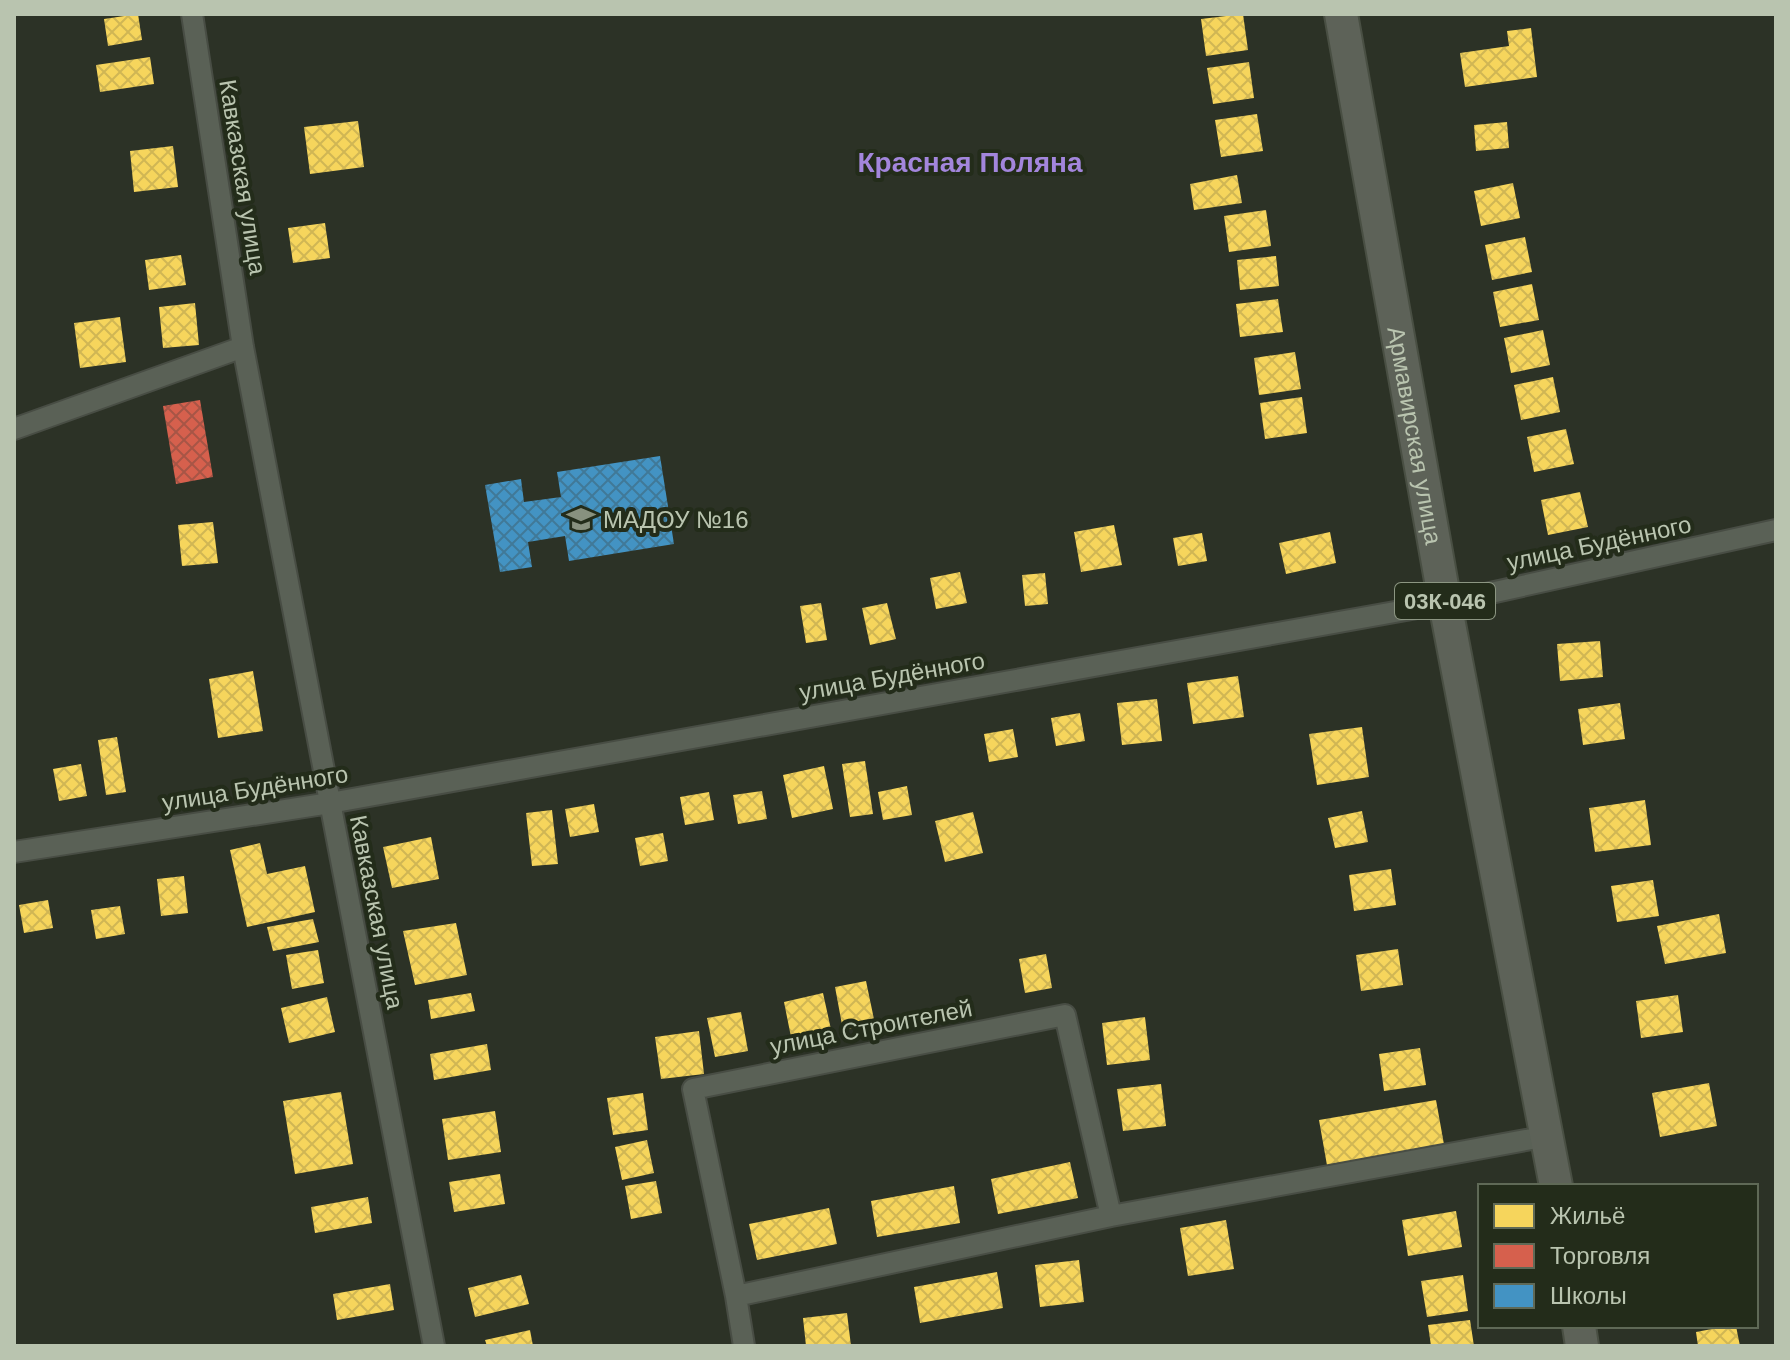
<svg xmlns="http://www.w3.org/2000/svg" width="1790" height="1360" font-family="Helvetica,sans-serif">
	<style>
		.homes { fill: url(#homes-cross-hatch) }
		.shops { fill: url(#shops-cross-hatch) }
		.schools { fill: url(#schools-cross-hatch) }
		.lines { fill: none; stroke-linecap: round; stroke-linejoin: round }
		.street-casing { stroke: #484d44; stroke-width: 24 }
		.primary-casing { stroke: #494f43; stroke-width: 36 }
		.street { stroke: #5a6156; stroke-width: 20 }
		.primary { stroke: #5d6258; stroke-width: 32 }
		.labels { text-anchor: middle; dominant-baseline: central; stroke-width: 8; stroke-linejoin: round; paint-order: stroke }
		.shield { fill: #232c1a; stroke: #8c9682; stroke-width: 2 }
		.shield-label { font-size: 22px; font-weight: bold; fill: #b9c4af }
		.street-label { font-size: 24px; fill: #b9c4af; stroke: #232c1a }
		.poi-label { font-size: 24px; fill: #b9c4af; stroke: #232c1a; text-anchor: start }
		.quarter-label { font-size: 28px; font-weight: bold; fill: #a386dc; stroke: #232c1a }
	</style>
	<defs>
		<pattern id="homes-cross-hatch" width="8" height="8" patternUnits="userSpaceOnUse" patternTransform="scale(2)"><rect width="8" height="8" fill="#f6d55c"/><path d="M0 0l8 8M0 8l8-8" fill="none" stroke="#d0b654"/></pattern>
		<pattern id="shops-cross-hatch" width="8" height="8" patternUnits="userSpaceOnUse" patternTransform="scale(2)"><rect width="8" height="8" fill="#d6604d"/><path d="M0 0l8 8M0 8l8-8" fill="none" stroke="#a75546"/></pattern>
		<pattern id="schools-cross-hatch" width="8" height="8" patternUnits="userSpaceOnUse" patternTransform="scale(2)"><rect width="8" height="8" fill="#4393c3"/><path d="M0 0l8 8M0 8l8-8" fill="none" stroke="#407998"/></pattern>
	</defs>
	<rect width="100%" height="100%" fill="#2c3226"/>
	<!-- homes -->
	<path class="homes" d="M138 14 142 40 108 46 104 19Z
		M1243 14 1248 50 1206 56 1201 19Z
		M1531 28 1537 77 1465 87 1460 53 1509 46 1507 31Z
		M150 57 154 84 100 92 96 65Z
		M1249 62 1254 98 1213 104 1207 68Z
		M1257 114 1263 151 1221 157 1215 120Z
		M358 121 364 167 310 174 304 127Z
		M1507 122 1509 148 1476 151 1474 125Z
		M173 146 178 187 134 192 130 151Z
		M1237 175 1242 203 1194 210 1190 184Z
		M1513 183 1520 218 1481 226 1474 191Z
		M1266 210 1271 246 1229 252 1224 216Z
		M325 223 330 258 293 263 288 228Z
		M1525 237 1532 272 1492 280 1485 245Z
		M181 255 186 285 149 290 145 260Z
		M1276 256 1279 286 1240 290 1237 260Z
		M1532 284 1539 320 1500 327 1493 292Z
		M1278 299 1283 332 1240 337 1236 304Z
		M195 303 199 345 163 348 159 307Z
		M120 317 126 362 80 368 74 323Z
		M1543 330 1550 365 1511 373 1504 338Z
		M1295 352 1301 389 1259 395 1254 358Z
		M1553 377 1560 412 1521 420 1514 385Z
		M1302 397 1307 433 1265 439 1260 403Z
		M1566 429 1574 464 1534 472 1527 437Z
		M1580 492 1588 527 1548 535 1541 500Z
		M213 522 218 563 182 566 178 525Z
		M1114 525 1122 565 1081 572 1074 532Z
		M1330 532 1336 563 1286 574 1279 543Z
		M1202 533 1207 561 1178 566 1173 538Z
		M960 572 967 603 936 609 930 578Z
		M1045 573 1048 604 1025 606 1022 575Z
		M821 603 827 640 806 643 800 606Z
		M887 603 896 639 870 645 862 608Z
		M1600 641 1603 677 1560 681 1557 644Z
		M253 671 263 731 218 738 209 679Z
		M1238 676 1244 717 1193 724 1187 683Z
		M1157 699 1162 741 1122 745 1117 703Z
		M1620 703 1625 739 1583 745 1578 709Z
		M1080 713 1085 741 1056 746 1051 718Z
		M1362 727 1369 777 1317 785 1309 734Z
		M1013 729 1018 757 989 762 984 734Z
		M117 737 126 792 106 795 98 740Z
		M865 761 873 814 850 817 842 764Z
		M81 764 87 796 59 801 53 769Z
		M824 766 833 809 792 818 783 775Z
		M907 786 912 815 883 820 878 792Z
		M762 791 767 819 738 824 733 795Z
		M709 792 714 820 685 825 680 797Z
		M1645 800 1651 845 1595 852 1589 808Z
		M594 804 599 832 570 837 565 809Z
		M552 810 558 864 532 866 526 813Z
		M1362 811 1368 842 1335 848 1328 818Z
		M973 812 983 853 945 862 935 821Z
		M663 833 668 861 640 866 635 838Z
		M431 837 439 879 392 888 383 847Z
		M260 843 267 874 305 866 315 912 247 927 230 850Z
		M1391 869 1396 905 1354 911 1349 875Z
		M184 876 188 913 161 916 157 879Z
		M1653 880 1659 916 1617 922 1611 886Z
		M48 900 53 928 24 933 19 905Z
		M120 906 125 934 96 939 91 910Z
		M1719 914 1726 953 1665 964 1657 926Z
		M313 919 319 942 273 951 267 927Z
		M456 923 467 975 415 985 403 931Z
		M1398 949 1403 985 1361 991 1356 955Z
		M318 950 324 983 292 989 286 955Z
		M1046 954 1052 988 1025 993 1019 959Z
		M866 981 875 1024 843 1030 835 987Z
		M471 993 475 1011 431 1019 428 1000Z
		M823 993 832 1034 792 1042 784 1002Z
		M1678 995 1683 1032 1641 1038 1636 1001Z
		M327 997 335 1032 289 1043 281 1008Z
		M741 1012 748 1051 715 1057 707 1018Z
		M1145 1017 1150 1060 1107 1065 1102 1023Z
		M699 1031 704 1074 661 1079 655 1037Z
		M487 1044 491 1070 434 1080 430 1054Z
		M1420 1048 1426 1085 1384 1091 1379 1054Z
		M1709 1083 1717 1126 1660 1137 1652 1093Z
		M1161 1084 1166 1126 1123 1131 1117 1089Z
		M341 1092 353 1164 295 1174 283 1101Z
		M643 1093 648 1130 613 1135 607 1098Z
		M1436 1100 1445 1150 1328 1171 1319 1120Z
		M495 1111 501 1152 448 1160 442 1119Z
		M647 1140 654 1173 622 1180 615 1147Z
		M1070 1162 1078 1198 998 1214 991 1179Z
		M500 1174 505 1204 454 1212 449 1182Z
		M656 1181 662 1213 631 1219 625 1186Z
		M954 1186 960 1223 877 1237 871 1201Z
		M368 1197 372 1223 315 1233 311 1207Z
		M829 1208 837 1244 757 1260 749 1224Z
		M1456 1211 1462 1247 1408 1256 1402 1220Z
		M1226 1220 1234 1269 1188 1276 1180 1228Z
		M1079 1260 1084 1302 1040 1307 1035 1265Z
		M997 1272 1003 1308 920 1323 914 1287Z
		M521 1275 529 1304 475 1317 468 1288Z
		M1463 1275 1468 1311 1427 1317 1421 1281Z
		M390 1284 394 1310 337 1320 333 1294Z
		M847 1313 851 1346H806L803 1318Z
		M1470 1320 1474 1346H1431L1428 1325Z
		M1728 1326H1736L1740 1346H1698L1696 1332Z
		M530 1330 533 1346H487L485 1340Z"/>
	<!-- shops -->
	<path class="shops" d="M200 400 213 477 176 484 163 406Z"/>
	<!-- schools -->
	<path class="schools" d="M660 456 674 544 569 561 565 536 528 542 532 567 500 572 485 485 521 479 524 502 561 497 557 472Z"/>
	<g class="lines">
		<defs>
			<path id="street" d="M192 14 243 347 434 1346
				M14 429 243 347
				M14 852 330 803 1445 603 1776 530
				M736 1296 693 1089 1065 1015 1111 1216
				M744 1346 736 1296 1111 1216 1548 1136"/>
			<g id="primary">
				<path id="s1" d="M1341 14 1445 603 1556 1186"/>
				<path d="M1579 1326 1582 1346"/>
			</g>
		</defs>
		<!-- street casing -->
		<use href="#street" class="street-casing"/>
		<!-- primary casing -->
		<use href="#primary" class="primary-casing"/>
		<!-- street -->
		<use href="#street" class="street"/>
		<!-- primary -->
		<use href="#primary" class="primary"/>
	</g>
	<!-- icons -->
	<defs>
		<symbol id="school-bare" viewBox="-9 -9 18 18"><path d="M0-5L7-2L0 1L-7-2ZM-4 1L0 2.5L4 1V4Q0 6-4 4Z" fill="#88917f" stroke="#232c1a" stroke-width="2.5" paint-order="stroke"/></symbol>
	</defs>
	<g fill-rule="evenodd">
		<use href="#school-bare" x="561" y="499" width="40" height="40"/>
	</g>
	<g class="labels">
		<!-- shield labels -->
		<rect class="shield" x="1395" y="583" width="100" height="36" rx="6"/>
		<g class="shield-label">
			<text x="1445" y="601">03К-046</text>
		</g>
		<!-- street labels -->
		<g class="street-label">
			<text transform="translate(243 177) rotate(81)">Кавказская улица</text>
			<text stroke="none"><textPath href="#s1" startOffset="428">Армавирская улица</textPath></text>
			<text transform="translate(1599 543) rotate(-12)">улица Будённого</text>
			<text transform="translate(892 676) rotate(-10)">улица Будённого</text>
			<text transform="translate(255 788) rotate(-9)">улица Будённого</text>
			<text transform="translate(377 912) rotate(79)">Кавказская улица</text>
			<text transform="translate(871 1027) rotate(-11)">улица Строителей</text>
		</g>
		<!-- poi labels -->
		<g class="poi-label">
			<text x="603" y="519">МАДОУ №16</text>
		</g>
		<!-- quarter labels -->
		<g class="quarter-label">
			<text x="970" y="162">Красная Поляна</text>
		</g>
	</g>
	<!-- border -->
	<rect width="1790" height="1360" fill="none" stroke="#b9c4af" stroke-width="32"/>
	<!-- legend -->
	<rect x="1478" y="1184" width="280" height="144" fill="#232c1a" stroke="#5f6956" stroke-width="2"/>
	<rect x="1494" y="1204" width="40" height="24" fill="#f6d55c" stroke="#5f6956" stroke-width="2"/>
	<text x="1550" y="1224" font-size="24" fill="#b9c4af">Жильё</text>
	<rect x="1494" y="1244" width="40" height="24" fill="#d6604d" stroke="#5f6956" stroke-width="2"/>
	<text x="1550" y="1264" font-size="24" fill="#b9c4af">Торговля</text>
	<rect x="1494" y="1284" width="40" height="24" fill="#4393c3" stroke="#5f6956" stroke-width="2"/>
	<text x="1550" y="1304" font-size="24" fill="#b9c4af">Школы</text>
</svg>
